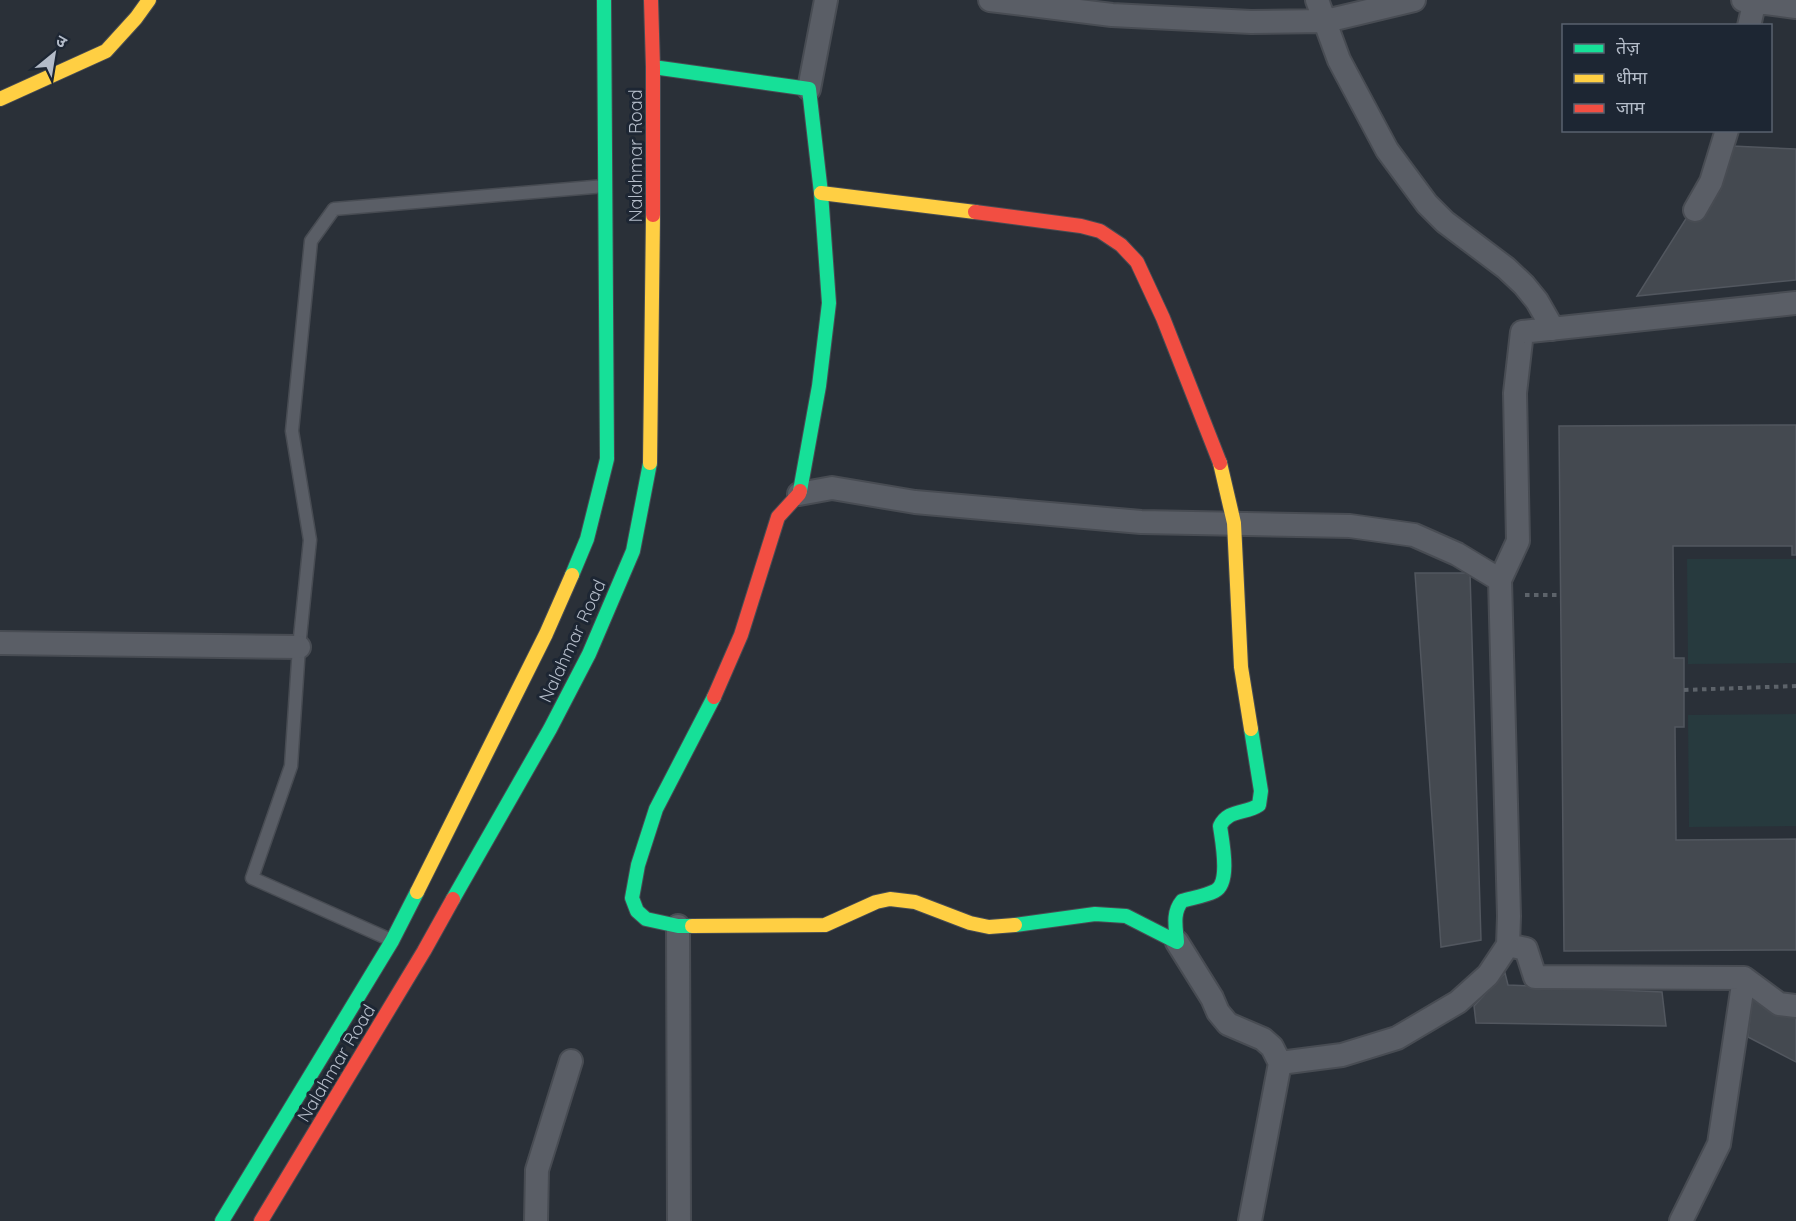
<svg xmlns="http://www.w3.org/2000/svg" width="1796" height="1221" font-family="Quicksand,'Noto Sans Devanagari',sans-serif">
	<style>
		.green { fill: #273a3e }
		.building { fill: #444950; stroke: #52575f; stroke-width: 1.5 }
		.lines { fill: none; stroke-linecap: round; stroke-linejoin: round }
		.lane-casing { stroke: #484c53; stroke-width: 15 }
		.street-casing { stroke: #484c53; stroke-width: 26 }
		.fast-casing { stroke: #484c53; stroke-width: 16 }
		.slow-casing { stroke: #484c53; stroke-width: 16 }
		.jam-casing { stroke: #484c53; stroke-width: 16 }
		.path { stroke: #5d636a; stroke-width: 4; stroke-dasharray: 4.5 4.5; stroke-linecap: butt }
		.lane { stroke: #5a5e66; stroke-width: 12 }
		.street { stroke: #5a5e66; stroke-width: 22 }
		.fast { stroke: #16e098; stroke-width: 14 }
		.slow { stroke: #ffcf43; stroke-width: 14 }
		.jam { stroke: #f24e42; stroke-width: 14 }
		.labels { text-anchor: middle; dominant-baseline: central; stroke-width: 6; stroke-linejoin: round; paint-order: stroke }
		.street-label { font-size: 18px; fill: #b4bcc9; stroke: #1d2633 }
	</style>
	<rect width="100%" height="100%" fill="#2a3038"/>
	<!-- green -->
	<path class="green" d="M1687 559H1796V663L1688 664Z
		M1796 714V826L1689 827 1688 715Z"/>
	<!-- building -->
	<path class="building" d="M1732 146 1796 149V280L1637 296Z
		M1776 425H1796V555H1792V546H1673L1674 658H1684V727H1675L1676 840 1796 839V950L1564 951 1559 426Z
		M1415 573H1470L1481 940 1441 947Z
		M1505 973 1508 985 1662 992 1666 1026 1476 1023 1474 1006Z
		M1752 997 1796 1016V1062L1748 1037Z"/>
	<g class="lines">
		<defs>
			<path id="lane" d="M391 940 252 878 291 766 299 647 310 540 292 431 311 241 334 209 605 186"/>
			<path id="street" d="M990 0 1112 15 1251 22 1326 21 1414 0
				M1317 0 1339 60 1387 150 1427 204 1445 222 1506 268 1524 285 1537 301 1553 329
				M1743 0 1796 7
				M1749 26 1755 0
				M809 89 826 0
				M1695 210 1711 182 1727 130
				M799 494 832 488 915 502 1141 522 1350 526 1414 535 1457 554 1500 580
				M0 643 299 647
				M678 926 679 1221
				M1177 942 1212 998 1218 1012 1228 1024 1263 1039 1272 1047 1280 1063 1250 1221
				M1508 945 1526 949 1535 977 1744 978 1779 1004 1796 1006
				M1280 1063 1342 1055 1397 1038 1458 1002 1488 975 1508 945 1509 916 1500 580 1518 541 1515 393 1522 332 1796 303
				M536 1221 537 1170 571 1061
				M1681 1221 1719 1144 1744 978"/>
			<path id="fast" d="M653 67 809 89 821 193 829 303 819 386 800 491
				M572 575 587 539 607 459 604 0
				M453 899 550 729 589 654 633 551 650 463
				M1015 925 1095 914 1126 916 1177 942C1176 928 1172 913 1182 901 1192 898 1205 896 1215 891 1231 883 1222 841 1220 826 1228 809 1246 814 1259 805L1261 791 1251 729
				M692 926H678L646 919 637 911 632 898 638 865 656 809 714 697
				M222 1221 392 941 417 892"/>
			<path id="slow" d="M0 99 106 51 136 18 149 0
				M821 193 975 212
				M650 463 653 215
				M1220 463 1234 523 1241 667 1251 729
				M417 892 546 634 572 575
				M692 926 825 925 876 902 890 899 915 902 970 923 989 927 1015 925"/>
			<path id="jam" d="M651 0 653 67V215
				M975 212 1081 226 1100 231 1121 245 1137 262 1163 318 1220 463
				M714 697 741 635 778 517 799 494 800 491
				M261 1221 424 951 453 899"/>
		</defs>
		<!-- lane casing -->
		<use href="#lane" class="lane-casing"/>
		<!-- street casing -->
		<use href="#street" class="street-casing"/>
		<!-- fast casing -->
		<use href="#fast" class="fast-casing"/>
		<!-- slow casing -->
		<use href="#slow" class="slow-casing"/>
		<!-- jam casing -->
		<use href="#jam" class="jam-casing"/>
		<!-- path -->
		<path class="path" d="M1525 595H1561
			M1684 690 1796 686"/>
		<!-- lane -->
		<use href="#lane" class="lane"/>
		<!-- street -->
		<use href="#street" class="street"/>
		<!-- fast -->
		<use href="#fast" class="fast"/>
		<!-- slow -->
		<use href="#slow" class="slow"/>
		<!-- jam -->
		<use href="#jam" class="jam"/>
	</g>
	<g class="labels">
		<!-- street labels -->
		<g class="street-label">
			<text transform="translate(635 156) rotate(-90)">Nalahmar Road</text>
			<text transform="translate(572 641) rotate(-65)">Nalahmar Road</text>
			<text transform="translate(336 1063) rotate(-59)">Nalahmar Road</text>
		</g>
	</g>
	<!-- legend -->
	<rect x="1562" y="24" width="210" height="108" fill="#1d2633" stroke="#59626f" stroke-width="1.5"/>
	<rect x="1574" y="44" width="30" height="9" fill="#16e098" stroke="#59626f" stroke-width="1.5"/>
	<text x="1616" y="54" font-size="18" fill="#b4bcc9">तेज़</text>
	<rect x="1574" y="74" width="30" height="9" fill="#ffcf43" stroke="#59626f" stroke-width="1.5"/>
	<text x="1616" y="84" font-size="18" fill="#b4bcc9">धीमा</text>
	<rect x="1574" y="104" width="30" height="9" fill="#f24e42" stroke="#59626f" stroke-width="1.5"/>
	<text x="1616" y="114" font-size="18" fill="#b4bcc9">जाम</text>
	<!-- north arrow -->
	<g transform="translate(54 54) rotate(30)" stroke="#1d2633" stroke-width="4.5" paint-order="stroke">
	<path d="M0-4.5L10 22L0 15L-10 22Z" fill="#b4bcc9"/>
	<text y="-9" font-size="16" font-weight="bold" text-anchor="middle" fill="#b4bcc9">उ</text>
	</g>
</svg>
